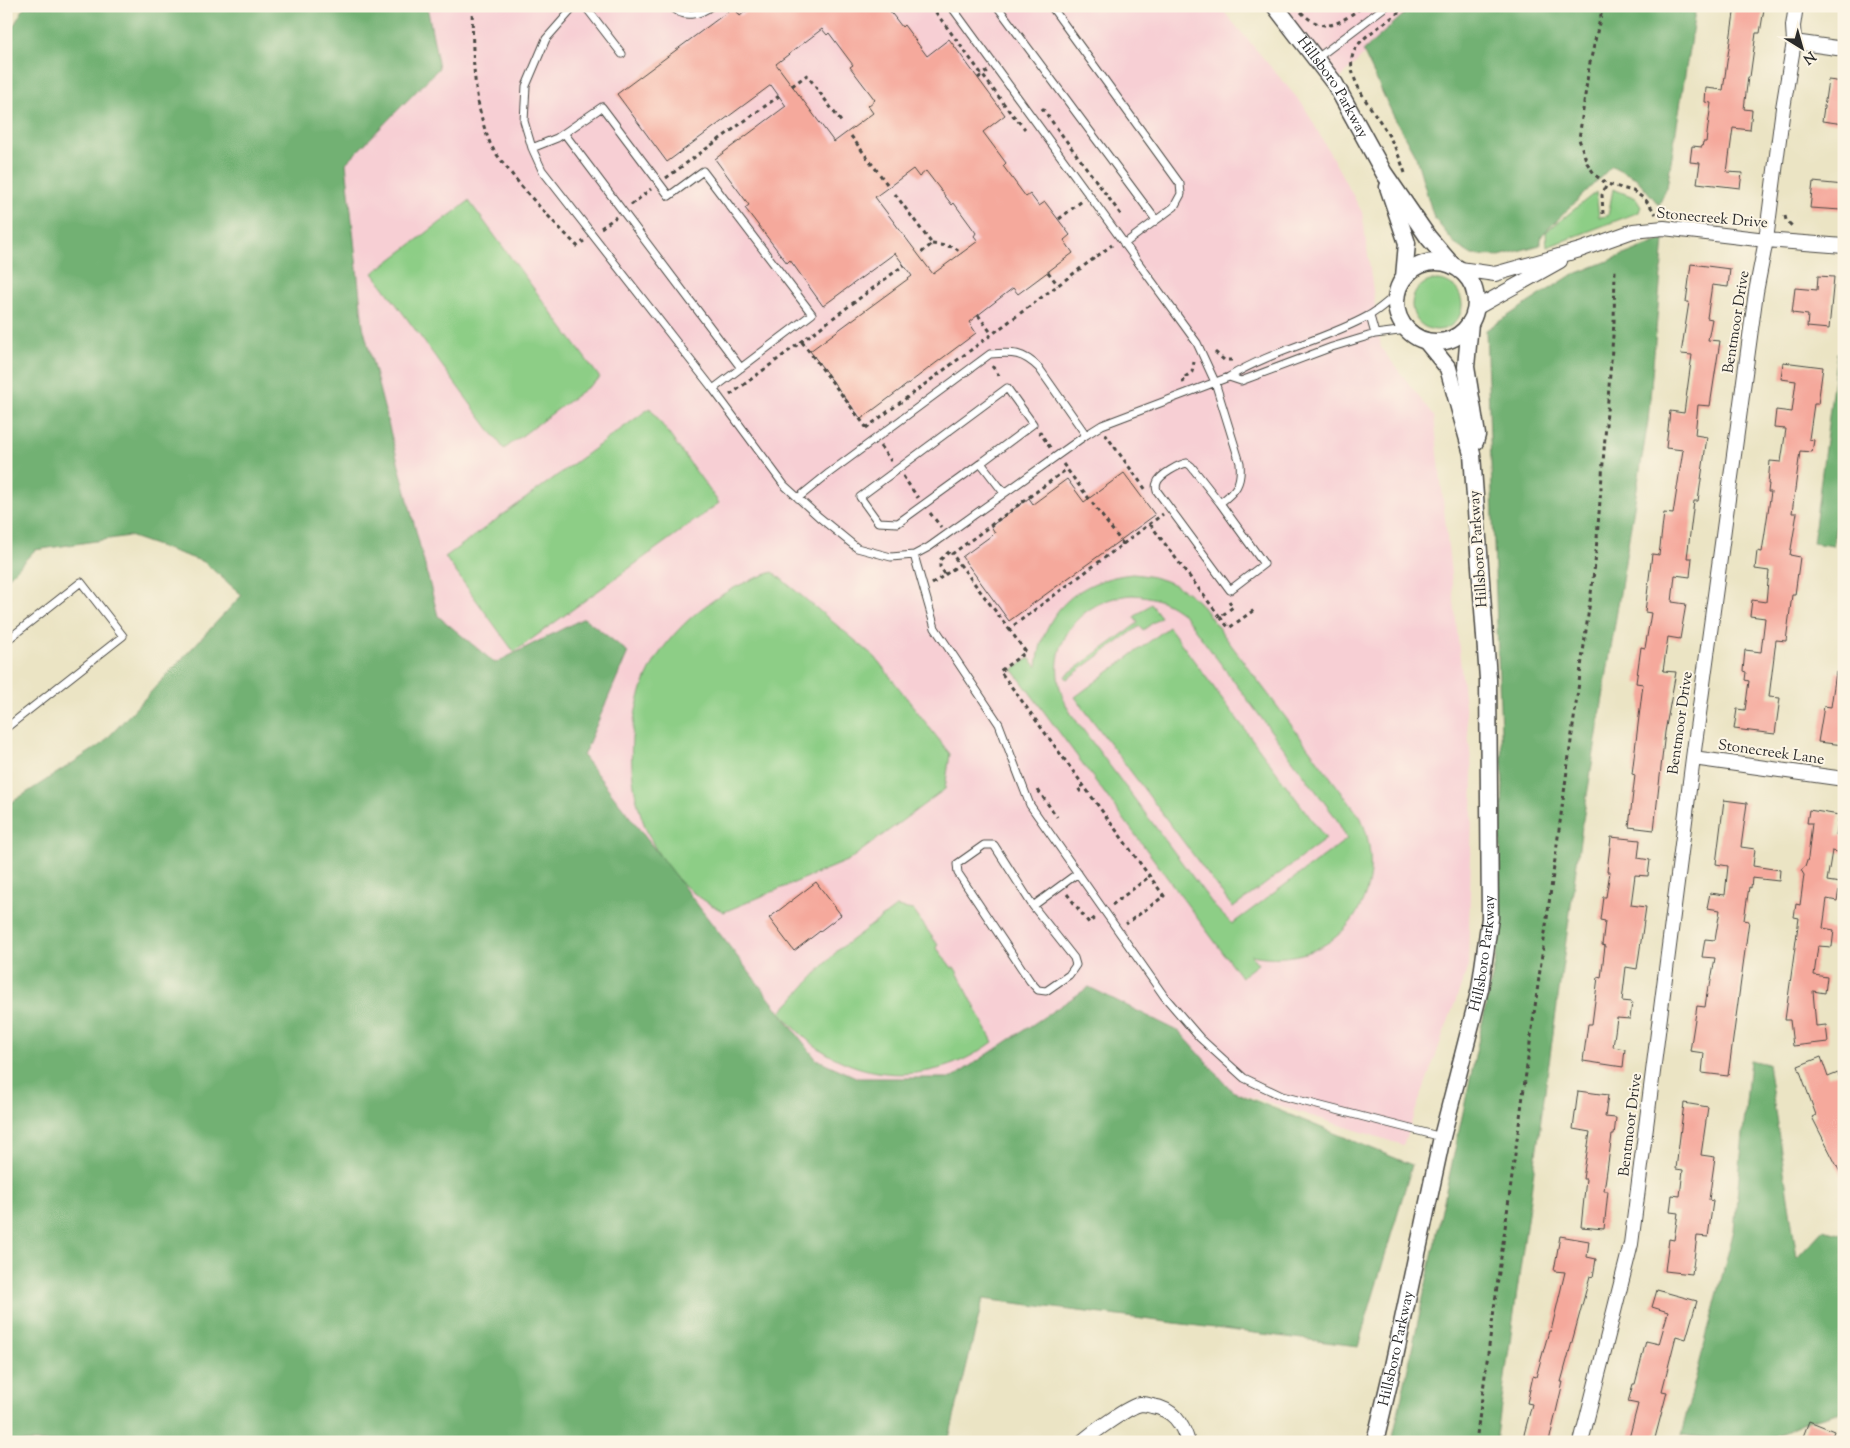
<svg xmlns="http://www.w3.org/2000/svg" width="1850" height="1448" font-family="'Sorts Mill Goudy',serif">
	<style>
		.built { fill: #f7cfd4 }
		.green { fill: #8dce86; stroke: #5c7c58; fill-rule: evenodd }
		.forest { fill: #72b173; stroke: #4e6e4f }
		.building { fill: #f5a99c; fill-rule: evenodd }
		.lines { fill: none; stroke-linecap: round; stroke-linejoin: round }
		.service-casing { stroke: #484742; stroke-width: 9 }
		.minor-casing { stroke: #484742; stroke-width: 16 }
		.tertiary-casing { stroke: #484742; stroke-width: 19 }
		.path { stroke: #484742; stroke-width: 3; stroke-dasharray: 4 4; stroke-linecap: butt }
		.service { stroke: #fff; stroke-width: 7 }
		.minor { stroke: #fff; stroke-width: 14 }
		.tertiary { stroke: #fff; stroke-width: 16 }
		.labels { text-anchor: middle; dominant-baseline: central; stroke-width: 4; stroke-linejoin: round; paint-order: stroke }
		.street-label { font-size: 15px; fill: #2b2b2b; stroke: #fcf5e5 }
	</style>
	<rect width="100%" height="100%" fill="#fcf5e5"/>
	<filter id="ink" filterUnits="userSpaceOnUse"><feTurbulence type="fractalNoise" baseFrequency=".02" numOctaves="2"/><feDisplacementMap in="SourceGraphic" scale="10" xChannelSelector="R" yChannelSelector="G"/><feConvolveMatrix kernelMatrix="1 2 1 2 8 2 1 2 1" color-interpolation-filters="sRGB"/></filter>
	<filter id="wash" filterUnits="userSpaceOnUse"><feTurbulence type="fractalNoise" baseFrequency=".0096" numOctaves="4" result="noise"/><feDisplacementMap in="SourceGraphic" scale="20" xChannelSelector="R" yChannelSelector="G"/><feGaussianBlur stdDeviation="1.12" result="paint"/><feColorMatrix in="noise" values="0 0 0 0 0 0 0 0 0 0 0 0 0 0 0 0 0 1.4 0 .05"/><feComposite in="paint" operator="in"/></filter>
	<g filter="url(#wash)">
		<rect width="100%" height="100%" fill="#ebe4c4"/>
		<!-- built -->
		<path class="built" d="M427 6H1219L1304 106 1362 212 1381 348 1434 416 1473 779 1468 967 1403 1145 1232 1091 1180 1032 1089 987 952 1078H858L816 1059 583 756 584 618 495 663 438 616 363 326 346 163 439 68Z
			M1275 6H1412L1335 84Z"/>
		<!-- green -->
		<path class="green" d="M1613 189 1636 198 1641 206 1639 212 1547 247 1546 232 1596 192 1599 217 1608 216Z
			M469 201 600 378 504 449 373 273Z
			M1412 305a25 25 0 1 1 50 0a25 25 0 1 1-50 0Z
			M650 408 719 503 514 652 445 557Z
			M773 572 875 657 950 754 945 789 849 860 724 912C709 904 696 896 683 884 621 826 614 709 667 643 695 608 731 585 773 572Z
			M1132 574C1159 576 1179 584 1199 602L1361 818C1394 897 1336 972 1251 955L1258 964 1241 977 1013 670 1029 658 1037 667C1042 612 1077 580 1132 574ZM1132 595C1153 596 1169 602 1185 616L1336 818 1347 839 1232 924 1215 907 1072 715C1037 661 1069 600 1132 595Z
			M1151 604 1161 617 1143 630 1140 626 1067 679 1065 676 1138 623 1134 617Z
			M1169 627 1326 839 1233 908 1075 697Z
			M896 907 913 910 938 945 936 947 952 968 954 967 956 970 993 1042C923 1094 833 1081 781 1012L838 950Z"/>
		<!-- forest -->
		<path class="forest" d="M25 6H427L439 68 346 163 363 326 438 616 495 663 584 618 628 652 583 756 816 1059 858 1078H952L1089 987 1180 1032 1232 1091 1412 1165 1358 1346 983 1299 948 1442H6V806L102 744 242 595 204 562 129 536 35 550 6 580V39Z
			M1413 6H1696L1667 187 1659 205 1636 178 1612 166 1542 235 1540 245 1499 256 1472 255 1456 245 1434 218 1416 157 1393 115 1363 51Z
			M1664 239 1648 421 1582 826 1496 1442H1392L1496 959 1503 785 1486 330 1570 276Z
			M1844 352V462L1833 546 1813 543 1837 353Z
			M1750 1060 1768 1064 1797 1258 1823 1230 1844 1235V1411L1809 1421 1762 1442H1744L1681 1435 1734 1230Z"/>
		<g id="blocks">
			<!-- building -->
			<path class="building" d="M752 6H886L902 27 904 25 927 56 949 39 1005 115 983 132 1006 163 1003 166 1026 197 1030 194 1039 206 1045 202 1070 235 1064 240 1073 253 1018 294 1013 288 969 322 976 333 861 419 810 351 912 276 895 253 823 306 790 260 787 263 745 208 749 205 715 159 786 106 771 85 667 162 617 94 734 7 740 16ZM822 29 827 35 829 33 853 65 850 67 875 100 868 106 873 113 834 142 776 64ZM913 169 919 177 926 171 952 205 954 203 976 233 974 236 978 241 933 274 875 197Z
				M1735 6H1758V9H1764L1760 33H1756L1750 77H1748L1744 109 1752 110 1750 130 1733 128 1727 172 1742 173 1740 188 1697 183 1700 163 1690 162 1692 146 1702 147 1703 142H1706L1711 103 1705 102 1706 88 1723 90Z
				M1828 80 1844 82V124L1822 121Z
				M1813 182 1844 185 1841 210 1810 208Z
				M1691 264 1730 269 1728 287 1712 285 1707 318 1712 319 1708 340 1720 341 1710 406 1698 405 1695 435 1707 437 1698 501H1694L1687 558H1692L1690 577 1675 575 1672 602 1686 604 1680 639 1668 637 1663 671 1676 672 1665 732 1654 830 1629 827 1635 775 1632 774 1643 684 1636 683 1641 647 1645 648 1651 613 1645 612 1652 554 1659 555 1664 513 1673 514 1683 450 1666 448 1670 411 1684 413 1692 355 1681 354 1689 302H1686Z
				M1818 276 1834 277 1829 329 1807 327 1808 315 1792 313 1795 288 1817 290Z
				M1783 362 1823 367 1818 404H1814L1809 439 1814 440 1812 452 1800 451 1792 513H1797L1790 555 1800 557 1795 595H1792L1786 641 1776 640 1769 697 1780 698 1775 734 1734 729 1737 709 1745 710 1749 681 1745 680 1746 672 1743 671 1745 650 1761 652 1765 618 1750 616 1752 600 1766 602 1769 571 1755 569 1757 551 1762 552 1771 492H1768L1769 484H1768L1770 461 1781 462 1786 429 1774 428 1776 410 1792 412 1796 381 1781 379Z
				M1124 473 1155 515 1009 621 962 557 995 533 991 526 1029 498 1033 504 1067 479 1084 502Z
				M1836 672 1844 673V745L1818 742 1824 706 1831 707Z
				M1724 800 1747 803 1741 847 1755 849 1753 866 1780 870 1779 881 1752 878 1751 888 1749 887 1744 920 1749 921 1728 1076 1702 1073 1704 1053 1690 1051 1697 1006 1705 1007 1708 986H1710L1715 958 1702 957 1705 939 1715 940 1720 910 1707 908 1710 893 1725 895 1728 866 1716 864Z
				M1809 810 1839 815 1836 835 1844 836V853L1832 851 1827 881 1840 883 1837 901 1827 899 1823 928 1834 930 1832 947 1818 946 1814 975 1827 977 1825 993 1813 991 1816 1026 1826 1025 1828 1042 1793 1046 1790 1020H1785L1799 918 1794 917 1796 904 1800 905 1804 875 1801 870 1805 867 1808 858 1812 823H1807Z
				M1611 837 1640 840 1638 858 1650 860 1648 876 1635 875 1631 905 1646 907 1637 969 1626 967 1622 1001 1632 1002 1630 1019 1617 1018 1613 1047 1625 1049 1623 1067 1583 1061 1588 1024H1592L1598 977 1601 978 1605 946 1602 945 1605 921 1600 920 1603 897H1606L1610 872H1607Z
				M816 882 841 915 794 951 769 918Z
				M1821 1057 1828 1077 1838 1073 1844 1089V1180L1812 1117 1816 1115 1798 1066Z
				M1578 1091 1608 1095 1605 1117 1616 1118 1614 1135H1612L1604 1191H1608L1604 1229 1581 1227 1586 1179H1583L1590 1132 1573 1129Z
				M1684 1103 1708 1107 1701 1155 1715 1157 1709 1200 1713 1201 1708 1237 1697 1236 1692 1274 1665 1271 1669 1239 1674 1240 1678 1213 1670 1212 1672 1195 1680 1196 1683 1170 1676 1169Z
				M1560 1236 1589 1241 1587 1257 1596 1259 1593 1277 1590 1276 1561 1382H1563L1549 1442H1522L1532 1404 1527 1403 1533 1376 1536 1377 1549 1331H1551L1565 1272 1554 1271Z
				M1657 1290 1697 1301 1686 1339 1676 1336 1662 1391 1667 1392 1654 1442H1628L1638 1404 1628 1402 1633 1384H1635L1646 1341 1659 1344 1668 1312 1652 1307Z
				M1809 1421 1834 1431 1830 1442H1801Z"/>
		</g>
	</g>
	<g filter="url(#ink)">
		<use href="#blocks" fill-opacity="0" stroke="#484742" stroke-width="1"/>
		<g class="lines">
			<defs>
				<path id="service" d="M575 6 546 39 526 86 524 121 532 148 542 170 713 389 784 485 819 517 857 548 891 557 914 555 929 547 1086 435 1102 425 1229 377C1270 351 1325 340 1368 316 1378 311 1387 302 1396 295
					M585 6 622 54
					M672 6C682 19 700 15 711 6
					M951 6 1197 343 1215 382 1240 463C1242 484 1236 491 1220 503L1191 466 1187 463C1180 464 1159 475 1157 483 1156 485 1156 488 1157 491L1230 590 1264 564 1220 503
					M997 6 1156 220
					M1051 6 1180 184 1181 194 1174 207 1124 244
					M1316 59 1386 6
					M564 133 741 368
					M532 148 557 138 602 107 669 196 703 171 812 314 713 389
					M1370 316 1375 334
					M1229 377 1241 381 1332 347 1375 334 1407 330
					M981 463 898 523 878 522 860 497 1007 388 1033 424 981 463 1004 493
					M798 498 829 473 990 354C1013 352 1023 352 1039 368L1086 435
					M914 555 935 628 999 724 1030 805 1164 996 1200 1038 1244 1078 1282 1096 1442 1137
					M6 641 81 582 123 636 6 728
					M1033 906 994 845H984L957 864 958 873 1030 981 1038 990 1046 991 1069 975 1076 965 1074 958 1033 906 1078 873"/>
				<path id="minor" d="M1794 42 1844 49
					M1460 269 1495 274 1580 250 1633 231 1664 228 1766 240 1844 246
					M1476 308 1560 261
					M1693 758 1844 779
					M1082 1442C1092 1433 1129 1406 1141 1404 1144 1404 1149 1405 1152 1406 1173 1409 1182 1423 1188 1442
					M1581 1442 1631 1244 1693 758 1756 292 1766 240 1783 108 1794 42 1793 26 1796 6"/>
				<g id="tertiary">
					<path id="s1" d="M1275 6 1335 84 1384 173 1428 237 1452 265"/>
					<path d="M1388 187 1407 243 1404 277"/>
					<circle cx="1436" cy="302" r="40"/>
					<path d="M1470 323 1466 367 1477 435 1475 442"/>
					<path id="s2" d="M1375 1442 1393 1366 1442 1137 1480 989 1490 918 1488 679 1472 454 1448 368 1426 341"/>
				</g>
			</defs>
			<!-- service casing -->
			<use href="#service" class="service-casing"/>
			<!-- minor casing -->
			<use href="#minor" class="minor-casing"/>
			<!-- tertiary casing -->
			<use href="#tertiary" class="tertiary-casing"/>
			<!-- path -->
			<path class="path" d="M472 6C473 52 472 100 490 143 494 152 501 160 507 168 528 196 553 221 577 246L584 241
				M743 6 746 11
				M931 6 1010 112 1025 129
				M1603 6 1589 67 1579 139 1587 163 1595 175 1607 184 1633 191 1645 199 1656 214
				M1301 12C1325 36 1340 23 1363 6
				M978 78 988 71
				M792 86 807 75 842 123
				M1042 108 1122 216
				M851 136 887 184
				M1405 173C1400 158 1394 144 1386 131 1373 108 1337 71 1358 45 1368 32 1392 20 1405 6
				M666 178 779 96
				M895 194 932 244 921 253
				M631 205 651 189
				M1603 214 1602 195 1607 184
				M1785 216 1786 220 1792 226
				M1059 219 1082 201
				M601 228 616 217
				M932 244 954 247 962 253
				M1048 272 1058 285
				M978 315 992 334
				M802 342 866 427
				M1215 352 1224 360H1235
				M992 366 1000 377
				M1184 383 1182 379 1192 372 1194 362
				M730 395 904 265
				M866 428 1112 245
				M1039 431 1051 449
				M1105 434 1146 490
				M880 446 891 461
				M1063 464 1123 544 1009 629 952 554 1067 469
				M903 476 918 498
				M930 513 941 527
				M1150 524 1220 617 1233 607 1229 601
				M1123 544 1163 514
				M945 574 940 567V560L950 551 952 554
				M932 584 960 564
				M1220 617 1229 628 1254 610
				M1009 629 1026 652 1000 671 1164 896 1126 924
				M1038 790 1057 817
				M1081 792 1078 788 1083 785
				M1067 894 1089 923 1097 916
				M1112 905 1150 876
				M1476 1442 1595 564 1614 323 1615 269"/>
			<!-- service -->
			<use href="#service" class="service"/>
			<!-- minor -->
			<use href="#minor" class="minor"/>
			<!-- tertiary -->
			<use href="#tertiary" class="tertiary"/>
		</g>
	</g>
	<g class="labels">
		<!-- street labels -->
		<g class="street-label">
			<text stroke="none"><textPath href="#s1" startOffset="100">Hillsboro Parkway</textPath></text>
			<text transform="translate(1712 219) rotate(5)">Stonecreek Drive</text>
			<text transform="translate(1737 322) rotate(-81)">Bentmoor Drive</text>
			<text transform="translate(1479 549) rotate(-94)">Hillsboro Parkway</text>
			<text transform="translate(1681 723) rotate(-82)">Bentmoor Drive</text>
			<text transform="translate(1771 753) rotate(8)">Stonecreek Lane</text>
			<text stroke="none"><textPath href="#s2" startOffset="501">Hillsboro Parkway</textPath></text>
			<text transform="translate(1631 1125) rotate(-83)">Bentmoor Drive</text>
			<text stroke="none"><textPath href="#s2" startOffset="96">Hillsboro Parkway</textPath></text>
		</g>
	</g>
	<!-- margin -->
	<rect width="1850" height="1448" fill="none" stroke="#fcf5e5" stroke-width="25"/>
	<!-- north arrow -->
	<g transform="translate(1802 48) rotate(143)" stroke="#fcf5e5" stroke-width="4" paint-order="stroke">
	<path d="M0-4L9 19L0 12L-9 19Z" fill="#2b2b2b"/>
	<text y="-8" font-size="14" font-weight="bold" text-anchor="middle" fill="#2b2b2b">N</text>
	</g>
</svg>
